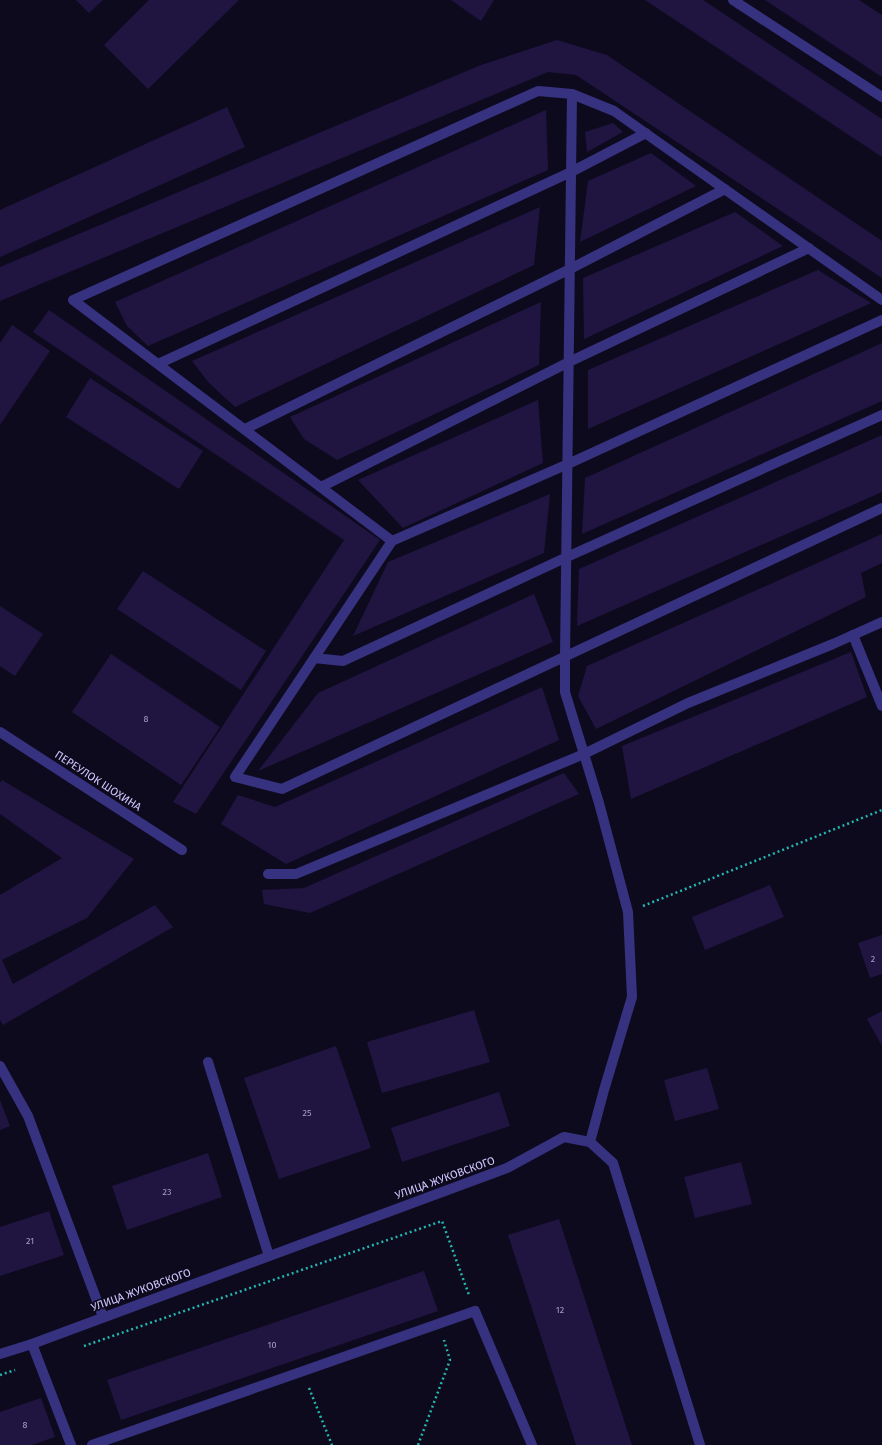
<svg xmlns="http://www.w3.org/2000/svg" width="882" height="1445" font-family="'Fira Sans',sans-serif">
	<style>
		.building { fill: #1f1540 }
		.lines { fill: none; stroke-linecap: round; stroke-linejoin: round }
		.path { stroke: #25b6b1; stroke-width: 2.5; stroke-dasharray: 2 3; stroke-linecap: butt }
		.service { stroke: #373280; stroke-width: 10 }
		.minor { stroke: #373280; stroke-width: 10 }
		.labels { text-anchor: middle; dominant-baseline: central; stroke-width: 3.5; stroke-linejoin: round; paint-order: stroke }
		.number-label { font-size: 9px; fill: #a49bcf }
		.street-label { font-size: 11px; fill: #d0c8ff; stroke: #0e0a1e }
	</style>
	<rect width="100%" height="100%" fill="#0e0a1e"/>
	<!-- building -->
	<path class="building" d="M76 0H103L89 13Z
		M149 0H239L148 89 104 45Z
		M451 0H494L481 21Z
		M645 0H703L882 119V157Z
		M765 0H859L882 15V77Z
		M557 40 607 55 882 241V278L576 75 548 72 0 301V267L481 65Z
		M227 107 245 147 0 257V210Z
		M546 110 548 170 148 346 127 326 115 302Z
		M613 123 623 132 587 152 585 132Z
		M651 153 696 186 580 242 588 181Z
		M540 207 534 265 235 407 209 383 192 361Z
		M735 212 783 246 584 339 583 278Z
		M818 270 871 303 588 429V370Z
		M541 302 539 365 337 460 304 439 290 417Z
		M49 310 380 540 196 814 173 802 344 540 33 332Z
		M12 325 50 351 0 425V343Z
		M882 343V401L582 534 585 478Z
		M90 378 203 451 179 489 66 417Z
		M538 400 543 463 403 528 358 480Z
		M882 435V492L577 626 579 569Z
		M550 494 544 553 353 636 388 562Z
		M882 534V563L861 573 866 597 596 729 578 696 587 666Z
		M143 571 266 651 241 690 117 609Z
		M534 594 553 642 258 771 318 693Z
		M0 606 43 634 15 676 0 666Z
		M851 652 867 697 631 799 622 746Z
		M111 654 220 727 181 785 72 712Z
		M542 687 559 740 286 864 221 824 238 795 275 807Z
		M564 773 579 794 310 913 264 904 262 890 304 888Z
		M2 780 134 859 87 918 2 960 13 984 155 905 173 927 3 1025 0 1020V895L62 858 0 814V783Z
		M770 885 784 917 705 950 692 917Z
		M882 935V974L870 978 858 943Z
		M474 1010 490 1062 382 1093 367 1042Z
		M882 1011V1046L867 1019Z
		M336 1046 371 1148 279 1179 244 1078Z
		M707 1068 719 1109 675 1121 664 1080Z
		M499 1092 510 1126 402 1162 391 1128Z
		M0 1100 10 1126 0 1130Z
		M208 1153 222 1197 127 1230 112 1186Z
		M741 1162 752 1204 695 1218 684 1177Z
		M49 1211 64 1255 0 1276V1227Z
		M559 1219 632 1445H576L524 1284 508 1235Z
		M424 1271 438 1311 121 1420 107 1380Z
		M41 1398 55 1437 32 1445H0V1412Z"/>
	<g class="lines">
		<!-- path -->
		<path class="path" d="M643 906 882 810
			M84 1346 442 1221 469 1295
			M0 1375 15 1370
			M309 1388 332 1445
			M418 1445 450 1360 444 1340"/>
		<!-- service -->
		<path class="service" d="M733 0 882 97
			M572 94 614 111 882 300
			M158 364 571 172 646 133
			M245 429 570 269 725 189
			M321 487 569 362 809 248
			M392 541 568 464 882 320
			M314 658 343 661 567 557 882 415
			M268 874H296L584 754 688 703 833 644 882 622
			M208 1062 269 1256
			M0 1066 28 1116 103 1317
			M590 1142 604 1090 632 997 628 912 599 803 565 692V656L572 94 538 91 73 300 392 541 235 777 282 789 882 508
			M32 1344 71 1445
			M92 1445 475 1311 532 1445"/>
		<!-- minor -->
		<path class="minor" d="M853 635 882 706
			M0 732 182 850
			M0 1354 32 1344 507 1168 564 1137 590 1142 613 1163 700 1445"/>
	</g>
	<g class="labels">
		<!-- number labels -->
		<g class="number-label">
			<text x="146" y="719">8</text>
			<text x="873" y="959">2</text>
			<text x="307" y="1113">25</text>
			<text x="167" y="1192">23</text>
			<text x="30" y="1241">21</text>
			<text x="560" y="1310">12</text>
			<text x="272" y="1345">10</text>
			<text x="25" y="1425">8</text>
		</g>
		<!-- street labels -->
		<g class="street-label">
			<text transform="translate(98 781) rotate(33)">ПЕРЕУЛОК ШОХИНА</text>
			<text transform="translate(445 1178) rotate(-20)">УЛИЦА ЖУКОВСКОГО</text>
			<text transform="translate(141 1290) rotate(-20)">УЛИЦА ЖУКОВСКОГО</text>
		</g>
	</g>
</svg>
